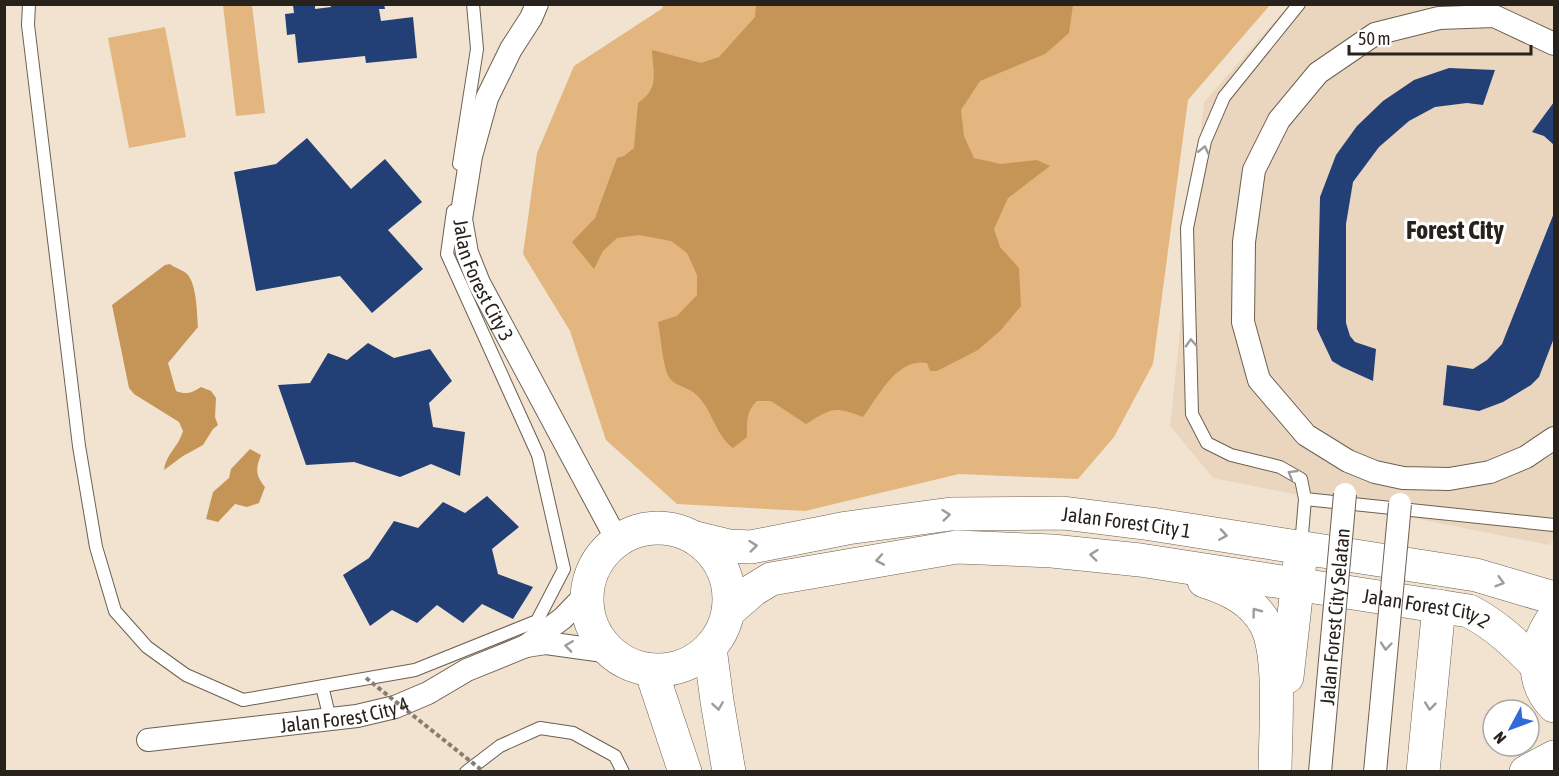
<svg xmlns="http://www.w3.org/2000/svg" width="1559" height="776" font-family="'Asap Condensed',sans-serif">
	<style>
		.built { fill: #ead6be }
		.green { fill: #e2b67e }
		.water { fill: #c49556 }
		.building { fill: #234076 }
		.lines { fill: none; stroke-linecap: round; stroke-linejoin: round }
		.lane-casing { stroke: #6c6051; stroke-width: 14 }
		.street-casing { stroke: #6c6051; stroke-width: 24 }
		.secondary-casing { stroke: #6c6051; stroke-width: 34 }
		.lane { stroke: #fff; stroke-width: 12 }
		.street { stroke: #fff; stroke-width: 22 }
		.secondary { stroke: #fff; stroke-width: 33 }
		.street-bridge-casing { stroke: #6c6051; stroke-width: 24; stroke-linecap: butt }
		.path-bridge { stroke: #877d71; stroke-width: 4; stroke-dasharray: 4.5 3; stroke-linecap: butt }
		.street-bridge { stroke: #fff; stroke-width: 22 }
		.oneway { stroke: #9e9c98 }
		.labels { text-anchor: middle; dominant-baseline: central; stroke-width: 6; stroke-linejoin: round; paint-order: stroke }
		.street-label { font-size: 20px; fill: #27221b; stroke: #fff }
		.district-label { font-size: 26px; font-weight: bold; fill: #27221b; stroke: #fff }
	</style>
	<rect width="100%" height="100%" fill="#f2e3d1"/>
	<!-- built -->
	<path class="built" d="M1289 5H1554V540L1549 545 1213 478 1170 426 1204 102Z"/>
	<!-- green -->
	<path class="green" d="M223 5H252L265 113 236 116Z
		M662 5H1270L1188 100 1153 364 1114 437 1078 479 959 474 805 511 677 504 606 440 570 331 523 254 537 153 574 66 663 8Z
		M165 27 186 137 129 148 108 38Z"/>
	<!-- water -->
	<path class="water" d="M756 5H1073L1069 33 1045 54 980 81 961 110 964 136 974 158 1001 164 1037 160 1050 166 1008 198 994 229 1000 247 1019 268 1021 306 1001 330 978 350 937 371H930L927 363C897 357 878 397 863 417 834 406 832 408 806 424L771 401H757C746 411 747 422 747 437L733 448C714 434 712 406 693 392 683 385 672 386 667 373 662 358 661 338 658 322L677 316 697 295V275L687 253 671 241 639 235 617 238 603 251 594 269 572 242 595 218 617 158 624 156 634 148 638 103C660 88 653 74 652 50L701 63 719 57 755 17Z
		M170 264C175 268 183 270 187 274 197 284 197 314 198 327L168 363 176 391C186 395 192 393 201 387L211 391 216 398 215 417 218 425 213 429 203 445 183 456 164 470C167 452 178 448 183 431L179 422 134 394 129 388 112 305 165 265Z
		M250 449 261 455C255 469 256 476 265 487L259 503 247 507 235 504 218 522 206 519 213 492 229 478 231 469Z"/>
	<!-- building -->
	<path class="building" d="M331 4H384L385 9H379L381 21 413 17 417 58 366 63 365 56 298 63 295 34 287 35 285 14 294 13 293 5H315V9L331 7Z
		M1449 68 1495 70 1483 105 1467 103 1435 107 1409 121 1379 147 1353 182 1346 224V323L1350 336 1355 342 1376 349 1373 381 1342 367 1332 361 1317 329 1320 197 1336 155 1357 126 1383 101 1414 80Z
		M1554 102V145L1544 136 1532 132Z
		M307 138 351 189 385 159 422 202 388 230 423 269 372 313 340 276 256 291 234 172 276 164Z
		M1554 213V338L1539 377 1531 385 1503 402 1479 411 1443 405 1447 365 1473 369 1487 360 1502 344Z
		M368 343 394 358 430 349 452 381 429 403 433 427 465 432 460 476 431 464 400 477 354 462 306 465 278 385 310 383 328 353 347 360Z
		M487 496 519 527 492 549 498 574 533 587 513 619 482 604 463 623 437 605 417 623 392 610 370 626 343 575 369 558 394 521 418 528 443 502 465 513Z"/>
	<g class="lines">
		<defs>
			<path id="lane" d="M29 4 28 25 79 446 96 547 115 611 147 647 186 675 243 700 415 670 537 621 564 569 538 455 447 254 453 211
				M1299 4 1224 97 1205 141 1187 228 1192 414 1207 443 1231 455 1280 467 1301 479 1305 499 1301 546
				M459 164 477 49 473 4
				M1305 499 1554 525
				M322 686 330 719
				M466 772 500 746 540 728 573 733 615 756 623 772"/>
			<g id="street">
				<path id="s1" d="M537 4 531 18 511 49 487 98 471 156 461 219 467 253 479 283 617 540"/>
				<path d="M1554 44 1494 16 1439 18 1375 34 1318 73 1279 120 1254 170 1244 242 1243 322 1259 380 1306 435 1348 461 1375 472 1403 478 1449 479 1490 472 1526 457 1554 438"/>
				<path d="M526 646 546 643 611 652"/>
				<path id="s2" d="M148 740 357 716 395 707 428 693 467 670 526 646 563 618 587 593"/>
			</g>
			<g id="secondary">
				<circle cx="658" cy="599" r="71"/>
				<path id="s3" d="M696 538 729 546 751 547 847 528 951 514 1063 513 1151 524 1476 575 1554 598"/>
				<path d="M1204 581C1229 589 1253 600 1266 625 1282 656 1275 735 1275 772"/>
				<path id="s4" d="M729 611 753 590 771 579 957 547 1052 551 1140 560 1469 611C1496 625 1516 644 1537 666"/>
				<path d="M1554 617C1534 644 1529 680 1554 706"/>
				<path d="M710 648 717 701 729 772"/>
				<path d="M651 670 685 772"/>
				<path d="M1287 677 1300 561"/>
				<path d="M1423 772 1439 606"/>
				<path d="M1526 772 1554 757"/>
			</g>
		</defs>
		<!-- lane casing -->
		<use href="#lane" class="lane-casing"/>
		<!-- street casing -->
		<use href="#street" class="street-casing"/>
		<!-- secondary casing -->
		<use href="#secondary" class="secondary-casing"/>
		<!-- lane -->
		<use href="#lane" class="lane"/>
		<!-- street -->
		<use href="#street" class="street"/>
		<!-- secondary -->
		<use href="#secondary" class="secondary"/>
		<defs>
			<g id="street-bridge">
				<path id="s5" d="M1320 772 1345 494"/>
				<path d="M1375 772 1400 504"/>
			</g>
		</defs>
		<!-- street-bridge casing -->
		<use href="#street-bridge" class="street-bridge-casing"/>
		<!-- path-bridge -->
		<path class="path-bridge" d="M366 678 484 772"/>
		<!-- street-bridge -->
		<use href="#street-bridge" class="street-bridge"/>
	</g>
	<!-- one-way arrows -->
	<defs><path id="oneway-chevron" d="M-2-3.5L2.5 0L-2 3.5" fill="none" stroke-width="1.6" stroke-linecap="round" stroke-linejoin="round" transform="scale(1.5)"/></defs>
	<g class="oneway">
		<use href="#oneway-chevron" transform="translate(1204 150) rotate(-77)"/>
		<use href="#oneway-chevron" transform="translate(1191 343) rotate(-92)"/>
		<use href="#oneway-chevron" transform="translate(1292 474) rotate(-149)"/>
		<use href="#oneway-chevron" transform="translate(946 515) rotate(-6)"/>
		<use href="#oneway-chevron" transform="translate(1223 535) rotate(9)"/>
		<use href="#oneway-chevron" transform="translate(753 546) rotate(-6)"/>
		<use href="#oneway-chevron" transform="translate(1094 555) rotate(-174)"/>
		<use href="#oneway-chevron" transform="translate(880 560) rotate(170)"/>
		<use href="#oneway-chevron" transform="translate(1500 582) rotate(16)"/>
		<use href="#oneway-chevron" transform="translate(1256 612) rotate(-127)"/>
		<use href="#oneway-chevron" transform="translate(569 646) rotate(-172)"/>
		<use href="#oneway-chevron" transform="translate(1386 646) rotate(95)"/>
		<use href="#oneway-chevron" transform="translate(718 706) rotate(81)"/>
		<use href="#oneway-chevron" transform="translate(1430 706) rotate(96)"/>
	</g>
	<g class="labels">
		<!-- street labels -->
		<g class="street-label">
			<text stroke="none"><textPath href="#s1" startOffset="296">Jalan Forest City 3</textPath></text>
			<text stroke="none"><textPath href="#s3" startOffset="435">Jalan Forest City 1</textPath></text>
			<text stroke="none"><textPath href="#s4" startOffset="716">Jalan Forest City 2</textPath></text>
			<text stroke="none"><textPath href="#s5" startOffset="156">Jalan Forest City Selatan</textPath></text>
			<text stroke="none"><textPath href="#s2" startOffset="198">Jalan Forest City 4</textPath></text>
		</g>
		<!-- district labels -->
		<g class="district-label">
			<text x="1455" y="230">Forest City</text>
		</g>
	</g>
	<!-- border -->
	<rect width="1559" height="776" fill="none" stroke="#27221b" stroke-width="12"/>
	<!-- north arrow -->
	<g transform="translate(1511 728) rotate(229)"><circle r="28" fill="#ffffff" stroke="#a9a7a4" stroke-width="1.5"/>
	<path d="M0-4.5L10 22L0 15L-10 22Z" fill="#316ad8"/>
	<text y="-9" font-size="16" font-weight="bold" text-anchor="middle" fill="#27221b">N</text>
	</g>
	<!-- scale -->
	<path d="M1349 45v9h182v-9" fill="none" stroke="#27221b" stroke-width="3"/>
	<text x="1358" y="45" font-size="18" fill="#27221b" stroke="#ffffff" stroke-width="4.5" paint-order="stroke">50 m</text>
</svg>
